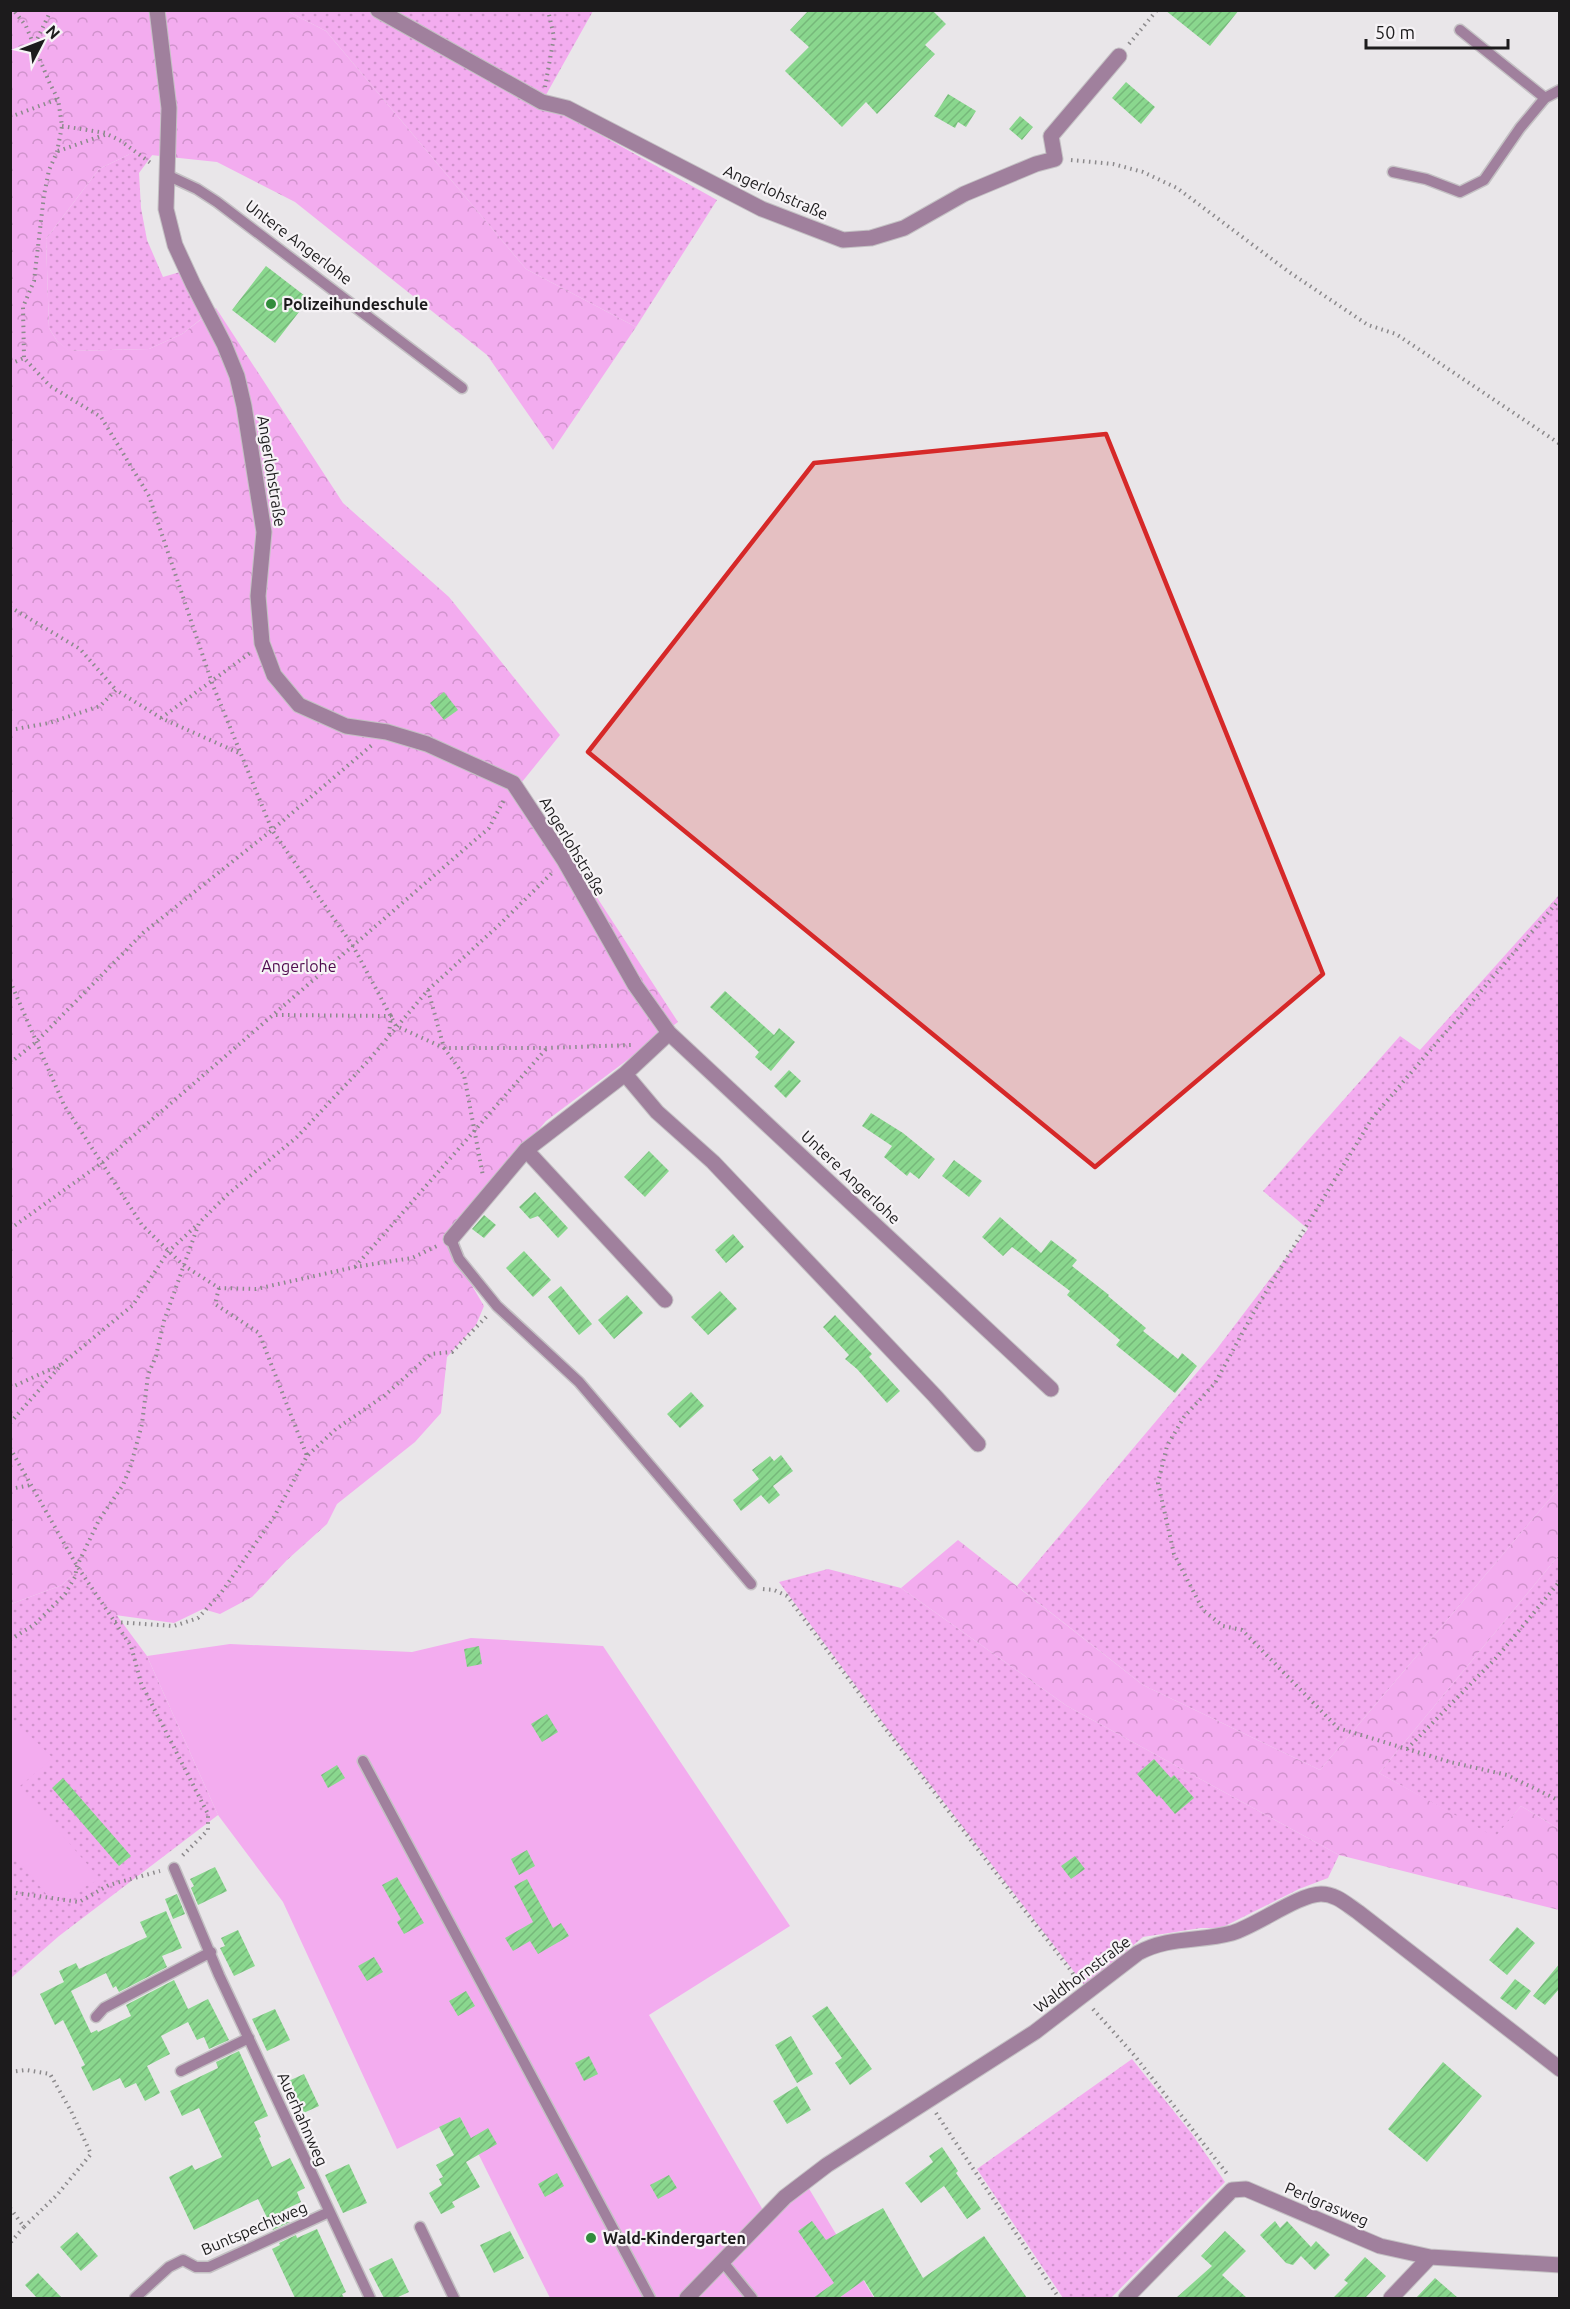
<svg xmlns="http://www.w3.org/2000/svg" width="1570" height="2309" font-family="Ubuntu,sans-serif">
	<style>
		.grass { fill: url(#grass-dots) }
		.forest { fill: url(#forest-crowns) }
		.garden { fill: #f3acef }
		.building { fill: url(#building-hatch) }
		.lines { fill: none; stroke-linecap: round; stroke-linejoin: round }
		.lane-casing { stroke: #c4c1c4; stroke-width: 13 }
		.street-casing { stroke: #c4c1c4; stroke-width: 17 }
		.path { stroke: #8c8a8c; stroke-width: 4; stroke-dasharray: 1.5 4.5; stroke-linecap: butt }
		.lane { stroke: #a0809d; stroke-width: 10 }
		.street { stroke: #a0809d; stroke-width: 15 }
		.marked { fill: #d62828; fill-opacity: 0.2; stroke: #d62828; stroke-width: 4.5; stroke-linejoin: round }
		.poi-dot { fill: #318c3c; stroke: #f6f3f6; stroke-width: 2 }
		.labels { text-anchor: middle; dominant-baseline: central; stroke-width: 4.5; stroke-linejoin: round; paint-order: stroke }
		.street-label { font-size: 16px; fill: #1c1b1c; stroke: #f6f3f6 }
		.poi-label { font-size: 16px; font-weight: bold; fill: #1c1b1c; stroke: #f6f3f6; text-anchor: start }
		.park-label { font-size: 16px; fill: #4f0b4e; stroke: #f6f3f6 }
	</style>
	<defs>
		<pattern id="grass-dots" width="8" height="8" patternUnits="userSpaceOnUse" patternTransform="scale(1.5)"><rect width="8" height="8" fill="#f3acef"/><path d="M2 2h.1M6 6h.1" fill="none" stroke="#d093cc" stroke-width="1.8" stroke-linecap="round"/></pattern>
		<pattern id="forest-crowns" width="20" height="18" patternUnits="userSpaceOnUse" patternTransform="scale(1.5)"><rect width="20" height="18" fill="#f3acef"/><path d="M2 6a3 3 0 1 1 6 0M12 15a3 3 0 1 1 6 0" fill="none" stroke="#d093cc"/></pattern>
		<pattern id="building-hatch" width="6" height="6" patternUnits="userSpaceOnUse" patternTransform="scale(1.5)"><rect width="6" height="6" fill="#8ad78e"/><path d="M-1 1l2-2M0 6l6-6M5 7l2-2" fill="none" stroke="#76b87a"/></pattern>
	</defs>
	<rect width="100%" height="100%" fill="#e9e6e9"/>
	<!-- grass -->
	<path class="grass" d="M287 11H593L542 102 717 200 636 327 526 269 326 31Z
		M132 153 153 154 139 173 141 208 147 240 163 277 180 272 205 316 182 334 149 349 69 351 57 341 49 328 46 239 99 169Z
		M1559 895V1488L1320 1770 1143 1685 1017 1586 1216 1350 1308 1229 1263 1191 1400 1036 1420 1050Z
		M1559 1555V1829L1521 1806 1495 1838 1379 1773Z
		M81 1567 147 1656 218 1815 59 1936 11 1978V1604L62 1585Z
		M828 1569 901 1588 1067 1706 1339 1855 1328 1878 1299 1889 1221 1928H1201L1143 1937 1085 1986 889 1731 779 1582Z
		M1132 2059 1192 2134 1225 2182 1111 2298H1063L977 2169Z"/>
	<!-- forest -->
	<path class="forest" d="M11 11H287L326 31 526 269 636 327 553 450 487 355 295 202 217 162 132 153 99 169 46 239 49 328 57 341 70 351 149 349 182 334 216 308 343 503 449 597 560 735 522 782 678 1022 546 1121 445 1240 484 1306 476 1325 447 1357 441 1413 415 1442 337 1504 327 1524 287 1560 252 1597 220 1614 203 1609 174 1623 115 1615 81 1567 62 1585 11 1604Z
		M1559 1488V1555L1379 1773 1495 1837 1521 1806 1559 1829V1910L1339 1855 1067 1706 901 1588 958 1540 1143 1685 1320 1770Z"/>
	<!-- garden -->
	<path class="garden" d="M471 1638 603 1646 790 1926 649 2015 770 2222 808 2187 874 2298H550L460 2117 397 2149 283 1902 218 1815 147 1656 230 1644 412 1652Z
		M10 1717 53 1758 20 1786 100 1879 69 1895H47L11 1852Z"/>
	<!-- building -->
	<path class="building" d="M809 10H932L946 24 925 45 935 54 877 114 866 102 842 127 785 71 809 47 790 30Z
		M1165 10H1239L1210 46Z
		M1126 82 1155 107 1141 124 1112 98Z
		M948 94 976 111 966 127 958 122 955 128 934 116Z
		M1020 116 1033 127 1022 140 1009 129Z
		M266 266 309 299 275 343 232 310Z
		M444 692 458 710 444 720 430 703Z
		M725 991 774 1035 779 1028 795 1042 771 1071 755 1057 759 1052 710 1007Z
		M789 1070 801 1081 786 1098 774 1086Z
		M871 1113 903 1133 935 1159 919 1179 910 1172 907 1176 884 1157 892 1146 862 1126Z
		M649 1151 669 1171 645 1197 624 1177Z
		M954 1160 982 1181 969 1197 942 1176Z
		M535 1192 568 1228 558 1238 538 1216 530 1219 519 1207Z
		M484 1215 496 1225 484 1238 472 1229Z
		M1000 1217 1041 1253 1051 1240 1077 1260 1072 1266 1109 1295 1108 1296 1146 1328 1143 1331 1178 1359 1182 1353 1197 1366 1175 1393 1116 1345 1120 1340 1067 1295 1070 1291 1012 1247 1003 1256 982 1237Z
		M733 1234 744 1247 726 1263 715 1250Z
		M524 1251 551 1280 533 1297 506 1268Z
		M561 1286 592 1324 579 1335 548 1297Z
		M720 1291 737 1309 708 1335 691 1317Z
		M627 1295 643 1313 614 1339 598 1320Z
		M835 1315 872 1354 869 1357 900 1391 887 1403 857 1369 845 1359 849 1355 823 1327Z
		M691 1392 704 1406 680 1428 667 1414Z
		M781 1455 793 1471 773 1486 780 1495 769 1504 761 1495 741 1511 733 1500 759 1479 752 1470 770 1456 774 1461Z
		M479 1646 482 1664 467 1667 464 1649Z
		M547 1714 558 1732 542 1742 531 1724Z
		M1154 1759 1171 1778 1174 1775 1194 1798 1175 1814 1159 1795 1157 1797 1137 1774Z
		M337 1765 345 1778 328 1788 321 1775Z
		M63 1778 131 1856 119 1866 52 1788Z
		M527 1850 535 1866 519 1875 511 1859Z
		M1075 1856 1085 1869 1071 1879 1061 1866Z
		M215 1867 227 1891 198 1905 191 1888 194 1886 190 1879Z
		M397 1877 424 1923 404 1934 397 1922 401 1919 382 1885Z
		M527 1879 553 1928 561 1923 569 1936 538 1954 530 1941 513 1951 505 1938 533 1922 514 1886Z
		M177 1894 185 1914 173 1919 165 1899Z
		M166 1911 182 1948 162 1956 167 1967 119 1992 116 1986 113 1988 106 1973 71 1991 91 2033 97 2030 98 2032 131 2016 126 2005 174 1980 188 2009 208 1999 229 2040 209 2049 204 2037 197 2040 188 2022 161 2036 170 2054 147 2066 160 2093 145 2101 136 2083 125 2088 120 2078 93 2091 81 2067 85 2065 63 2020 55 2025 40 1994 64 1982 59 1971 76 1963 79 1969 147 1937 140 1922Z
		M1517 1927 1535 1943 1507 1975 1489 1960Z
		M238 1930 255 1966 234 1976 220 1948 225 1946 221 1938Z
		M374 1957 383 1972 367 1981 358 1966Z
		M1560 1963V1988L1545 2005 1533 1996Z
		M1515 1979 1531 1991 1516 2010 1500 1998Z
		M466 1991 475 2006 458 2016 449 2001Z
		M827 2006 872 2069 850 2085 835 2063 842 2058 812 2016Z
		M275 2009 290 2040 267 2051 252 2019Z
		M791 2036 813 2074 797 2083 775 2045Z
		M239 2051 268 2116 254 2122 261 2137 259 2138 272 2167 290 2158 305 2188 297 2192 301 2202 284 2210 290 2222 273 2230 258 2199 194 2230 169 2177 192 2165 195 2170 222 2157 199 2108 182 2116 170 2091 218 2068 216 2062Z
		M589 2056 598 2074 584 2081 575 2063Z
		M1443 2062 1482 2096 1427 2162 1388 2129Z
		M304 2074 319 2106 299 2115 284 2083Z
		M797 2086 811 2110 787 2124 773 2101Z
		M460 2117 471 2138 488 2128 497 2144 466 2162 480 2187 452 2202 455 2207 441 2214 429 2193 442 2185 439 2179 443 2177 436 2165 454 2155 439 2127Z
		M942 2147 958 2171 956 2173 981 2209 967 2219 944 2186 921 2203 905 2183 933 2162 929 2156Z
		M349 2164 367 2203 343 2213 325 2175Z
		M557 2173 564 2186 545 2197 538 2184Z
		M669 2175 677 2188 658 2199 650 2185Z
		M883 2208 923 2278 984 2236 1027 2298H875L864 2280 839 2298H813L834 2283 798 2231 812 2221 826 2240Z
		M1275 2221 1280 2228 1287 2221 1311 2247 1316 2241 1330 2255 1315 2270 1301 2256 1293 2265 1286 2263 1260 2235Z
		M317 2229 346 2292 342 2294 344 2298H295L272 2249 280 2245 279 2243 296 2235 297 2238Z
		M510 2231 524 2258 494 2273 480 2245Z
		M1225 2231 1246 2251 1222 2275 1247 2298H1176L1212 2266 1201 2256Z
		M77 2232 98 2256 81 2271 60 2247Z
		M1365 2257 1386 2276 1365 2298H1333L1348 2283 1344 2280Z
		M392 2258 409 2292 396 2298H384L369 2269Z
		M38 2273 62 2298H37L25 2285Z
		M1435 2278 1458 2298H1416Z"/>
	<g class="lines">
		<defs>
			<path id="lane" d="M1460 30 1545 98
				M1393 172 1426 179 1460 192 1484 180 1520 128 1545 98 1560 90
				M167 175 197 189 217 202 462 388
				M451 1239 459 1259 497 1306 579 1382 751 1584
				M363 1761 650 2298
				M174 1868 219 1975 370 2298
				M96 2017 104 2008 211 1952
				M181 2071 249 2038
				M420 2227 454 2298
				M722 2261 752 2298
				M135 2298 169 2267 183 2260 196 2267H209L329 2212"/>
			<path id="street" d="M157 10 169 108 166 209 175 245 193 284 224 344 237 376 244 406 264 532 258 596 262 643 274 675 299 705 346 726 387 732 427 744 513 783 564 860 635 985 669 1033 1051 1389
				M378 10 542 102 567 108 762 209 843 240 871 238 904 228 964 194 1036 164 1055 159 1051 136 1119 56
				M625 1074 657 1112 713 1162 935 1396 978 1444
				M526 1150 665 1300
				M451 1239 526 1150 625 1074 669 1033
				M687 2298 785 2197 827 2165 1035 2032 1138 1953C1169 1936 1199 1942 1232 1933 1256 1926 1299 1894 1321 1894 1336 1894 1346 1904 1358 1912L1560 2069
				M1126 2298 1232 2190 1246 2189 1380 2246 1430 2257 1560 2265
				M1391 2298 1430 2257"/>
		</defs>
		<!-- lane casing -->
		<use href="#lane" class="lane-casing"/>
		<!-- street casing -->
		<use href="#street" class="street-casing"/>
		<!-- path -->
		<path class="path" d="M15 12 26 26 50 84 58 99 62 126 57 152 49 170 44 195 34 281 23 307 24 358
			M35 44 51 10
			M1129 44 1157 10
			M545 87 554 37 548 10
			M10 117 58 99
			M62 126 106 133
			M58 151 107 134 121 141 152 164
			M1071 160 1113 164 1143 172 1177 188 1289 272 1368 325 1396 334 1560 444
			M10 364 24 358 50 386 101 417 149 496 212 683 272 830 353 946 396 1026 444 1048H546L631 1045
			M10 607 80 649 116 690
			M161 718 250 653
			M10 730 49 723 100 706 116 690 161 718 239 753
			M1560 899 1373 1117 1255 1310 1215 1383 1184 1417 1167 1446 1158 1483 1174 1554 1203 1610 1223 1626 1242 1630 1338 1728 1450 1762 1507 1775 1560 1801
			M10 981 64 1105 142 1225 183 1265 219 1288 256 1289 355 1267 412 1258 437 1246
			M428 990 444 1048 464 1075 483 1176
			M276 1015 391 1016 389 1034
			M10 1063 36 1042 143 933 272 830 372 745
			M10 1229 103 1162 489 828 505 798
			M355 1267 546 1049
			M219 1288 215 1304 259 1333 307 1456
			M10 1388 62 1364
			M10 1423 63 1363 133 1305 168 1252 198 1224
			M10 1448 77 1566 131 1646 141 1683 208 1814V1830L180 1858
			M10 1489 31 1485
			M763 1589 774 1590 787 1596 888 1732 1072 1972 1077 1981
			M115 1622 174 1626 198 1618 221 1593 274 1517 307 1456 336 1429 384 1396 431 1354 452 1352 488 1315
			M10 1640 35 1624 65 1594 75 1577 77 1566 99 1520 123 1485 131 1465 142 1424 148 1375 156 1356 164 1321 199 1223 227 1195 297 1137 368 1061 428 990 499 925 553 872
			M1407 1749 1498 1656 1560 1581
			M10 1892 79 1902 109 1885 160 1871
			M1093 2009 1134 2055 1228 2175
			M10 2072 26 2070 50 2074 71 2111 91 2154 57 2195 24 2227
			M936 2113 1059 2298
			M10 2208 24 2227 10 2243"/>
		<!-- lane -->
		<use href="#lane" class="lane"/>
		<!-- street -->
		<use href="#street" class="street"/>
	</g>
	<!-- marked area -->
	<path class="marked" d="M1106 434 1323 974 1095 1167 588 752 814 463Z"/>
	<!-- markers -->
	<g class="poi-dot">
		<circle cx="271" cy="304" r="6"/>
		<circle cx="591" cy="2238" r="6"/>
	</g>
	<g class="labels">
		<!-- street labels -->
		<g class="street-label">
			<text transform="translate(776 192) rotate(24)">Angerlohstraße</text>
			<text transform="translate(299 242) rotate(37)">Untere Angerlohe</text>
			<text transform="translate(272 471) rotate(81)">Angerlohstraße</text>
			<text transform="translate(573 846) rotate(59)">Angerlohstraße</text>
			<text transform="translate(851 1177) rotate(43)">Untere Angerlohe</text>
			<text transform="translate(1082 1974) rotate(-37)">Waldhornstraße</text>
			<text transform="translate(303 2119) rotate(66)">Auerhahnweg</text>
			<text transform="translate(1327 2204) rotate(23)">Perlgrasweg</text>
			<text transform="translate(254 2228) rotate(-23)">Buntspechtweg</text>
		</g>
		<!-- poi labels -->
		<g class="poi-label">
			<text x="283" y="304">Polizeihundeschule</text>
			<text x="603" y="2238">Wald-Kindergarten</text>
		</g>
		<!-- park labels -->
		<g class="park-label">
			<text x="299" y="966">Angerlohe</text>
		</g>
	</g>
	<!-- border -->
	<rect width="1570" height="2309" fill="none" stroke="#1c1b1c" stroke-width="24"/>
	<!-- north arrow -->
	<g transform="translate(42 42) rotate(48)" stroke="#f6f3f6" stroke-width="4.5" paint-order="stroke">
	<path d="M0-4.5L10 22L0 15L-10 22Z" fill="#1c1b1c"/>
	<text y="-9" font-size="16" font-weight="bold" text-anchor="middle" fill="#1c1b1c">N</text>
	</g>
	<!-- scale -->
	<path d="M1366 39v9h142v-9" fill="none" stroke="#1c1b1c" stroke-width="3"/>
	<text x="1375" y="39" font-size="18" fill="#1c1b1c" stroke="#f6f3f6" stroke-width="4.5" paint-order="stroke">50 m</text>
</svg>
